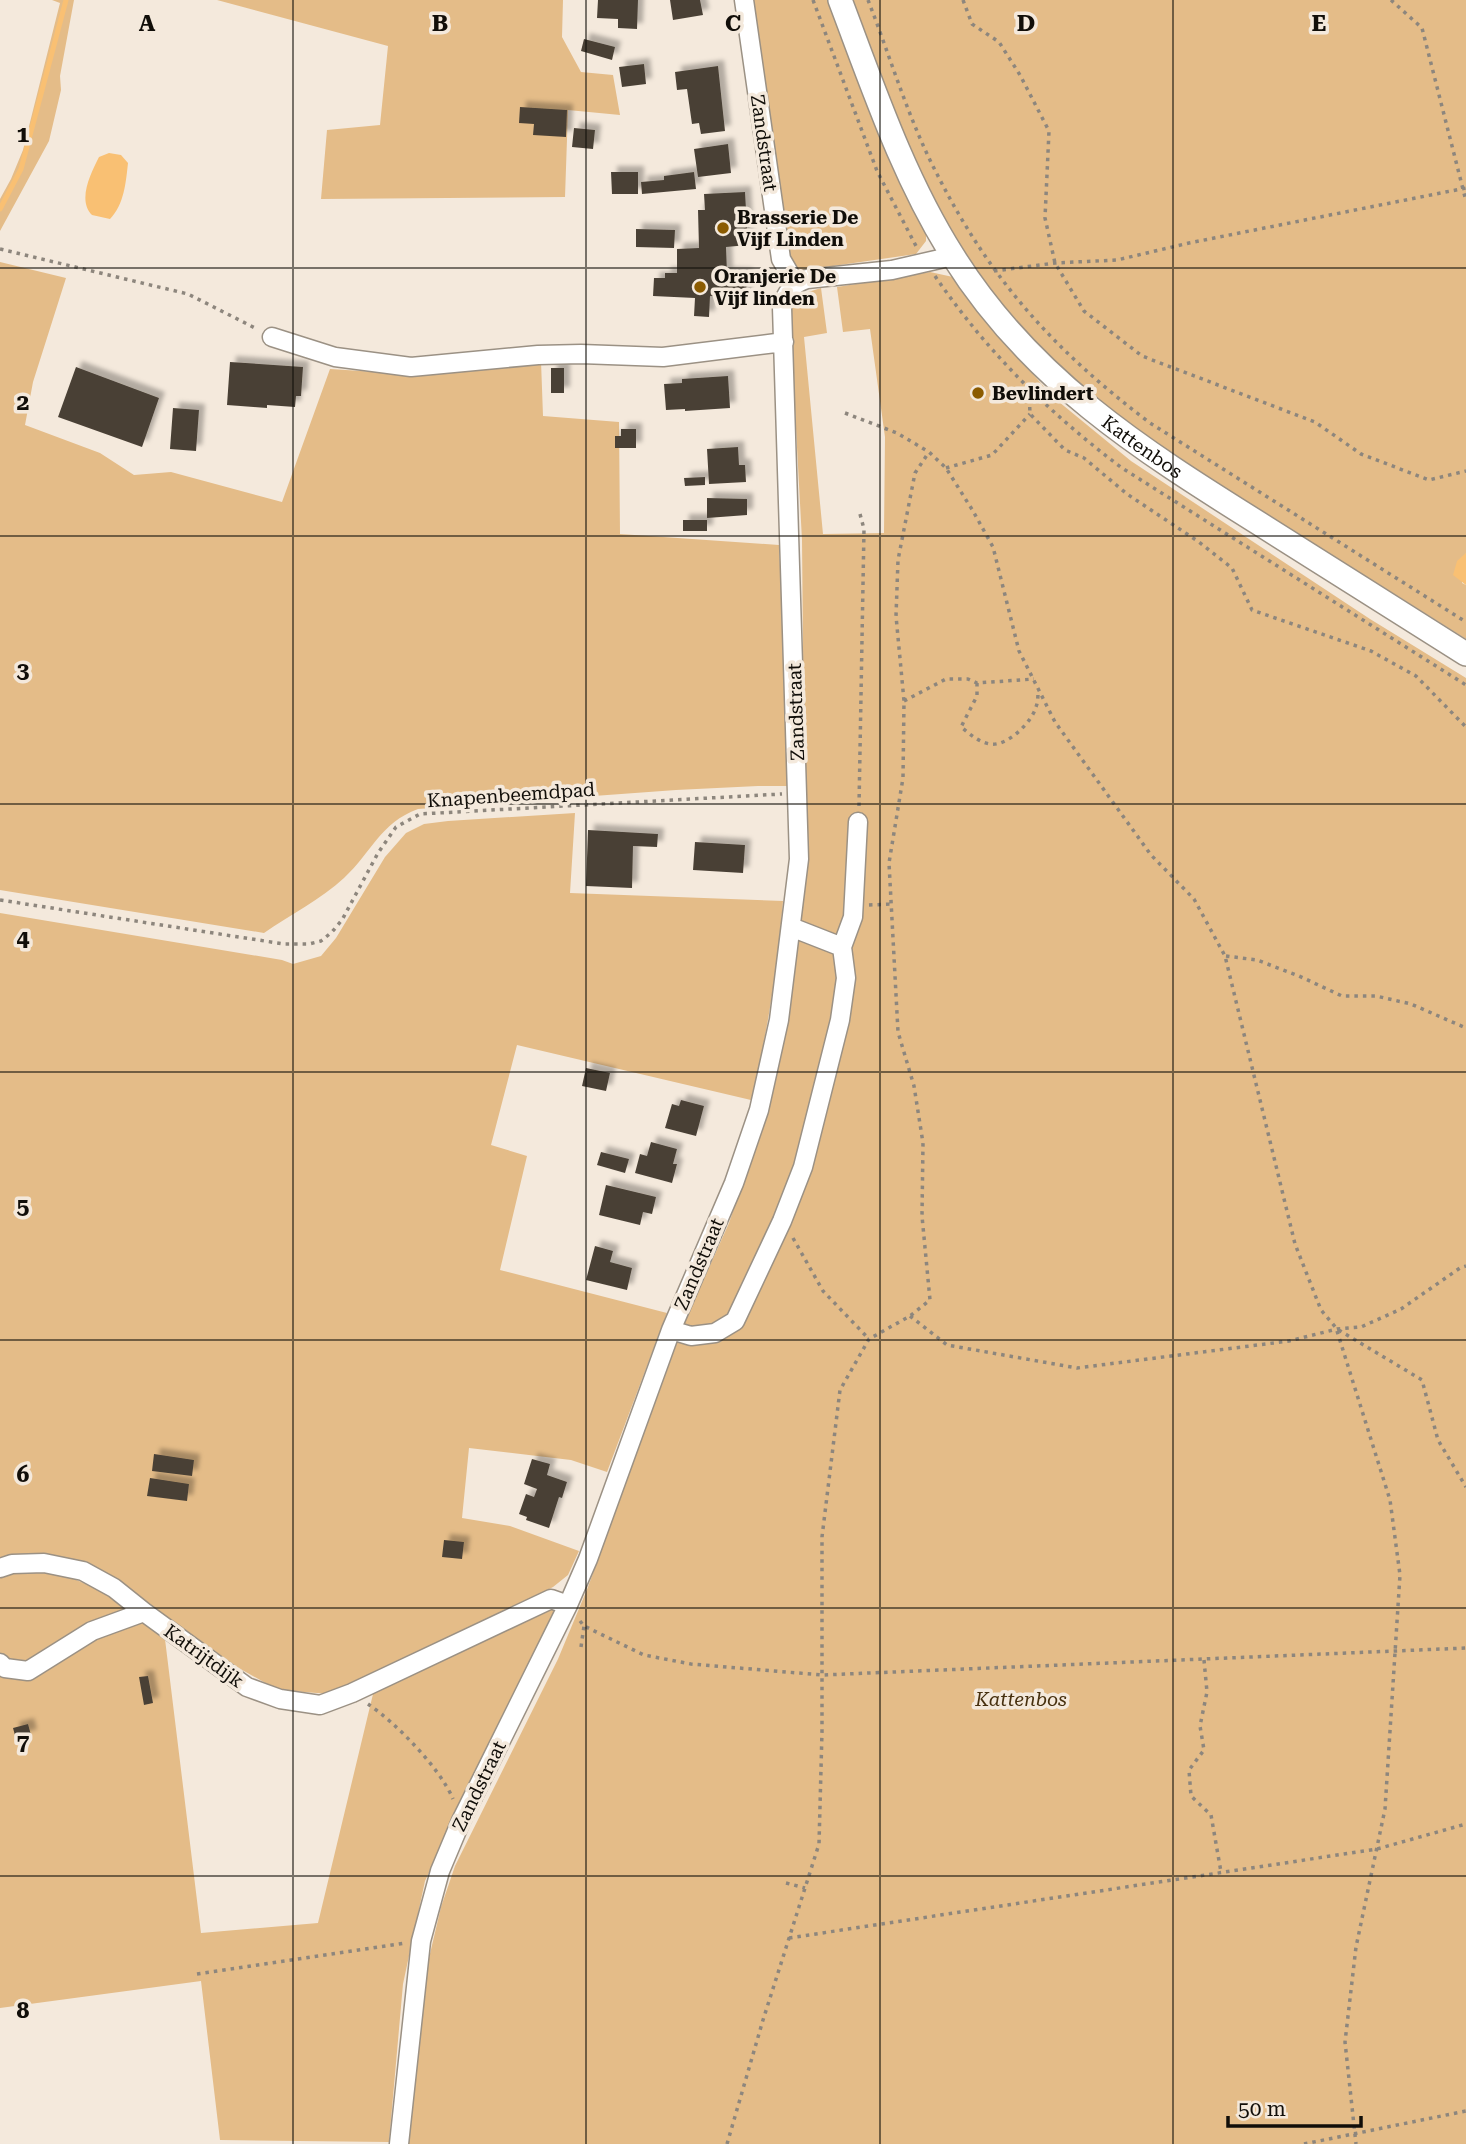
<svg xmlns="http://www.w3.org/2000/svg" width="1466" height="2144" font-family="'Roboto Serif',serif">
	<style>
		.green { fill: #e4bc88 }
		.water { fill: #f9c073 }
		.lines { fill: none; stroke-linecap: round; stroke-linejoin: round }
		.stream { stroke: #f9c073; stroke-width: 5 }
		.building { fill: #4a4136; filter: url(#shadow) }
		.minor-casing { stroke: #9b9184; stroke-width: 21 }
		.major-casing { stroke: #9b9184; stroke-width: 26 }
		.path { stroke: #8d867d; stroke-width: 3.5; stroke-dasharray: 3.5 5; stroke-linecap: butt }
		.minor { stroke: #fff; stroke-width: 18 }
		.major { stroke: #fff; stroke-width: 23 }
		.grid { fill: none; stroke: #110e09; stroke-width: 2; stroke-opacity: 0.55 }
		.poi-dot { fill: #8b5b01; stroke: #f4e9dc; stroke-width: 2.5 }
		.labels { text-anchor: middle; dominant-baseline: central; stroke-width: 7; stroke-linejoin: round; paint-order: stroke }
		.street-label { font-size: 19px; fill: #110e09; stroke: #f4e9dc }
		.poi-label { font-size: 19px; font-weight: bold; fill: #110e09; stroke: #f4e9dc; text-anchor: start }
		.park-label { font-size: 19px; font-style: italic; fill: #47300f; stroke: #f4e9dc }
		.grid-label { font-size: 23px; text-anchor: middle; font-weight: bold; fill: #110e09; stroke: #f4e9dc; stroke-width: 7; stroke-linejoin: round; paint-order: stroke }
	</style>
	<defs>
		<filter id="shadow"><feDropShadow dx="6" dy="-6" stdDeviation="2" flood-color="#0004"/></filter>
	</defs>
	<rect width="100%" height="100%" fill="#f4e9dc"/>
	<!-- green -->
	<path class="green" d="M52 0H74L60 76 61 90 49 141 0 231V199L11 179 23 150 60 3Z
		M217 0H563L562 37 581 72 613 75 620 115 568 110 565 197 321 199 327 130 380 125 388 46Z
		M752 0H828L886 146 926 226V241L916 254 805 270 788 266Z
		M851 0H1466V553L1462 583 1466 585V639L1144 437 1089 396 1028 338 968 261 923 185Z
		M0 262 66 278 33 382 25 425 100 453 134 475 171 472 282 502 330 369 423 375 541 361 543 416 619 422 620 534 779 545 791 786H758L676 790 418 809C380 823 372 852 344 878 321 899 290 915 264 933L0 890Z
		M930 272 953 277 1004 341 1053 397 1131 461 1370 619 1466 678V2144H408L429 1958 441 1907 455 1866 558 1659 588 1587 685 1321 729 1223 770 1102 793 985 805 855 802 540 789 298 821 288 827 333 804 337 823 534 884 533 885 437 870 329 843 332 837 287Z
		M575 813 570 893 783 901C778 967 767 1035 751 1100L517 1045 491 1145 527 1156 500 1270 667 1313 607 1472 571 1460 469 1448 462 1518 510 1526 579 1551 568 1575 553 1587 439 1645 330 1694 278 1690 212 1653 118 1584 31 1555 0 1558V913L282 960 293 964 321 956 336 938 385 857 406 833 424 824 448 821Z
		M45 1570C95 1583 122 1603 164 1631L201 1933 318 1923 373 1694 547 1608 555 1611 425 1881 403 1984 389 2142 220 2140 201 1981 0 2008V1574Z"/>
	<!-- water -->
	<path class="water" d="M109 153 121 155 128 163C126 182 124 205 110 219L92 215C77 200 91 173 99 157Z
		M1466 553V585L1453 575 1457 561Z"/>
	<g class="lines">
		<!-- stream -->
		<path class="stream" d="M0 209 21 169 66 0"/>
	</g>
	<!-- building -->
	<path class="building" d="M598 0H638L637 29 618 28V19L597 18Z
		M670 0H700L703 15 673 20Z
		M584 39 615 47 612 60 581 51Z
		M644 64 646 84 622 87 619 67Z
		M718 66 725 131 701 134 699 123 692 124 687 89 677 90 675 72Z
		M520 107 567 110 566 137 533 135 534 124 519 123Z
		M574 128 595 130 593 149 572 147Z
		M728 144 731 173 698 177 694 149Z
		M611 172H638V194H612Z
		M694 172 696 189 642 194 641 182 664 180V176Z
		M745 192 748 245 726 247 727 273 747 274 746 298 710 296 709 317 694 316 695 298 653 296 654 278H665V273H677V249L699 248 698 210H705L704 194Z
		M636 229 675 230 674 248 636 247Z
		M230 362 303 367 301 396H296L295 407 267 405V408L227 405Z
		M76 367 159 398 142 447 58 417Z
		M551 368H564V393H551Z
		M728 376 730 408 685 411V409L666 410 664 384 682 383V379Z
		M173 408 199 410 196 451 170 449Z
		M621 429H636V448H615V436H621Z
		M738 447 739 465H745L746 482 709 484 707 449Z
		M705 477V485L685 486 684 478Z
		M707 498 747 499V515L707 518Z
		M683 520H707V531H683Z
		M588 830 658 834 657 847 633 846 632 888 586 886Z
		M695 842 745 845 743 873 693 870Z
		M586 1068 610 1073 606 1091 582 1086Z
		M681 1100 704 1106 696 1136 665 1128 672 1104 679 1106Z
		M651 1142 677 1149 673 1164H677L672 1183 635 1173 640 1154 647 1156Z
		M601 1152 629 1159 625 1173 597 1165Z
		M606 1185 656 1197 652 1214 643 1212 640 1225 599 1215Z
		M595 1246 613 1251 610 1262 632 1268 627 1290 586 1280Z
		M154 1454 194 1460 192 1476 152 1471Z
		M532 1459 550 1464 547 1475 567 1482 562 1498 559 1497 549 1528 526 1520 527 1517 519 1514 526 1494 534 1497 537 1489 524 1484Z
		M150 1478 189 1484 187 1501 147 1496Z
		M444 1540 464 1542 462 1559 442 1557Z
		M148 1676 153 1703 144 1705 139 1677Z
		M28 1724 31 1735 16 1739 13 1728Z"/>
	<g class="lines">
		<defs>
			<path id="minor" d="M744 0 781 259 795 283
				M272 337 335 357 411 367 538 355 581 354 663 357 784 342
				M791 927 842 947
				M671 1330 691 1336 715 1333 735 1321 782 1221 803 1167 840 1020 846 978 842 947 853 917 858 822
				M0 1568 12 1564 44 1563 83 1571 114 1588 144 1612 247 1687 280 1699 320 1705 352 1693 551 1599 568 1605
				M0 1663 5 1668 28 1671 92 1631 144 1612
				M399 2144 421 1941 440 1871 461 1821 568 1605 588 1559 671 1330 734 1183 759 1110 779 1020 799 859 782 307C786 292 792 284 807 279L892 270 953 256"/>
			<g id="major">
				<path id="s1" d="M840 0C873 87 903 177 953 256 1030 379 1140 449 1260 524 1329 567 1397 611 1466 654"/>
			</g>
		</defs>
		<!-- minor casing -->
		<use href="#minor" class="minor-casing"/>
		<!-- major casing -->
		<use href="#major" class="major-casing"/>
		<!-- path -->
		<path class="path" d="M813 0 877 171 916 246
			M868 0C890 56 909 121 937 174 991 281 1055 351 1150 423L1466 622
			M963 0 972 24 999 42 1020 75 1049 131 1045 218 1055 263 1084 311 1142 356 1315 422 1361 454 1429 480 1466 471
			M1391 0 1422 28 1466 201
			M0 249 188 294 257 329
			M994 271 1055 263 1117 260 1189 243 1466 188
			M935 276C987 352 1049 413 1122 468L1466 685
			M1029 390 1030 414 1065 450 1084 458 1127 494 1199 542 1232 568 1252 610 1371 651 1416 676 1466 727
			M845 413 897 433 929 452 946 468 973 511 993 547 1019 651 1055 722 1151 855 1194 899 1225 956 1295 1244 1321 1310 1337 1329 1422 1380 1438 1440 1466 1487
			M946 468 992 455 1030 414
			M977 683V696L961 727C970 734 978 742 990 744 1007 747 1032 722 1036 707 1038 702 1038 695 1038 690
			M904 701 946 679H968L977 683 1034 679
			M859 806 864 529 860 514
			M0 900 284 944H309L321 941 332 932 342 920 378 853 396 827 420 814 782 794
			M869 905 892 904
			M1226 956 1257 960 1299 976 1342 996H1376L1411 1004 1466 1028
			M793 1238 823 1291 869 1339
			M910 1316 947 1345 1077 1368 1289 1341 1337 1329 1361 1327 1401 1309 1460 1268 1466 1266
			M1337 1331 1390 1500 1400 1575 1385 1809 1356 1947 1345 2042 1356 2144
			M580 1621 584 1626 644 1655 691 1664 822 1675 1466 1648
			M581 1647 584 1626
			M1204 1660 1207 1692 1200 1726 1204 1750 1189 1770 1191 1796 1211 1815 1221 1872
			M368 1704C396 1723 440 1768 453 1799
			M786 1883 805 1888
			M789 1938 1377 1849 1466 1824
			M197 1974 405 1943
			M727 2144 763 2020 819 1844 822 1731V1537L840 1390 869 1339 910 1316 930 1300 922 1216 923 1143 914 1086 898 1032 889 863 903 778 904 701 896 616 898 560 915 473 929 452
			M1304 2144 1466 2111"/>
		<!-- minor -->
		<use href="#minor" class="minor"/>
		<!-- major -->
		<use href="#major" class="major"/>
	</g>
	<!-- grid -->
	<path class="grid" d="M293 0V2144M586 0V2144M880 0V2144M1173 0V2144M0 268H1466M0 536H1466M0 804H1466M0 1072H1466M0 1340H1466M0 1608H1466M0 1876H1466"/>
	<!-- markers -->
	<g class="poi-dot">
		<circle cx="723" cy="228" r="7"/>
		<circle cx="700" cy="287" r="7"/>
		<circle cx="978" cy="393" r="7"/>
	</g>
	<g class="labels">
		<!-- street labels -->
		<g class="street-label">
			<text transform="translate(764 143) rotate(82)">Zandstraat</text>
			<text stroke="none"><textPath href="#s1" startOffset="551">Kattenbos</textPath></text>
			<text transform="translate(796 712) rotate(-92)">Zandstraat</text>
			<text transform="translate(511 795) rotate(-4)">Knapenbeemdpad</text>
			<text transform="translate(699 1264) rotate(-67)">Zandstraat</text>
			<text transform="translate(204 1656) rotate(36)">Katrijtdijk</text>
			<text transform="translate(479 1786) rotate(-64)">Zandstraat</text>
		</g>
		<!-- poi labels -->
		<g class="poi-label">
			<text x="737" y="217">Brasserie De<tspan x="737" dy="22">Vijf Linden</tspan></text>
			<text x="714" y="276">Oranjerie De<tspan x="714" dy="22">Vijf linden</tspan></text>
			<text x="992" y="393">Bevlindert</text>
		</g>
		<!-- park labels -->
		<g class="park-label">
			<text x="1021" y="1699">Kattenbos</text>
		</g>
	</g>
	<g class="grid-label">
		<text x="147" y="31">A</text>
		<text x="440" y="31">B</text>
		<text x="733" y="31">C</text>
		<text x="1026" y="31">D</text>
		<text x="1319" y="31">E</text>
		<text x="23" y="142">1</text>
		<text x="23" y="410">2</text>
		<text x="23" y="678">3</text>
		<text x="23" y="946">4</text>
		<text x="23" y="1214">5</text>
		<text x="23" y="1482">6</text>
		<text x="23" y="1750">7</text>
		<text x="23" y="2018">8</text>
	</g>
	<!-- scale -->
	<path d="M1228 2116v10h133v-10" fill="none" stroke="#110e09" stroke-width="3.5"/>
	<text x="1238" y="2116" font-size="21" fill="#110e09" stroke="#f4e9dc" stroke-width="5" paint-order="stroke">50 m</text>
</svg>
